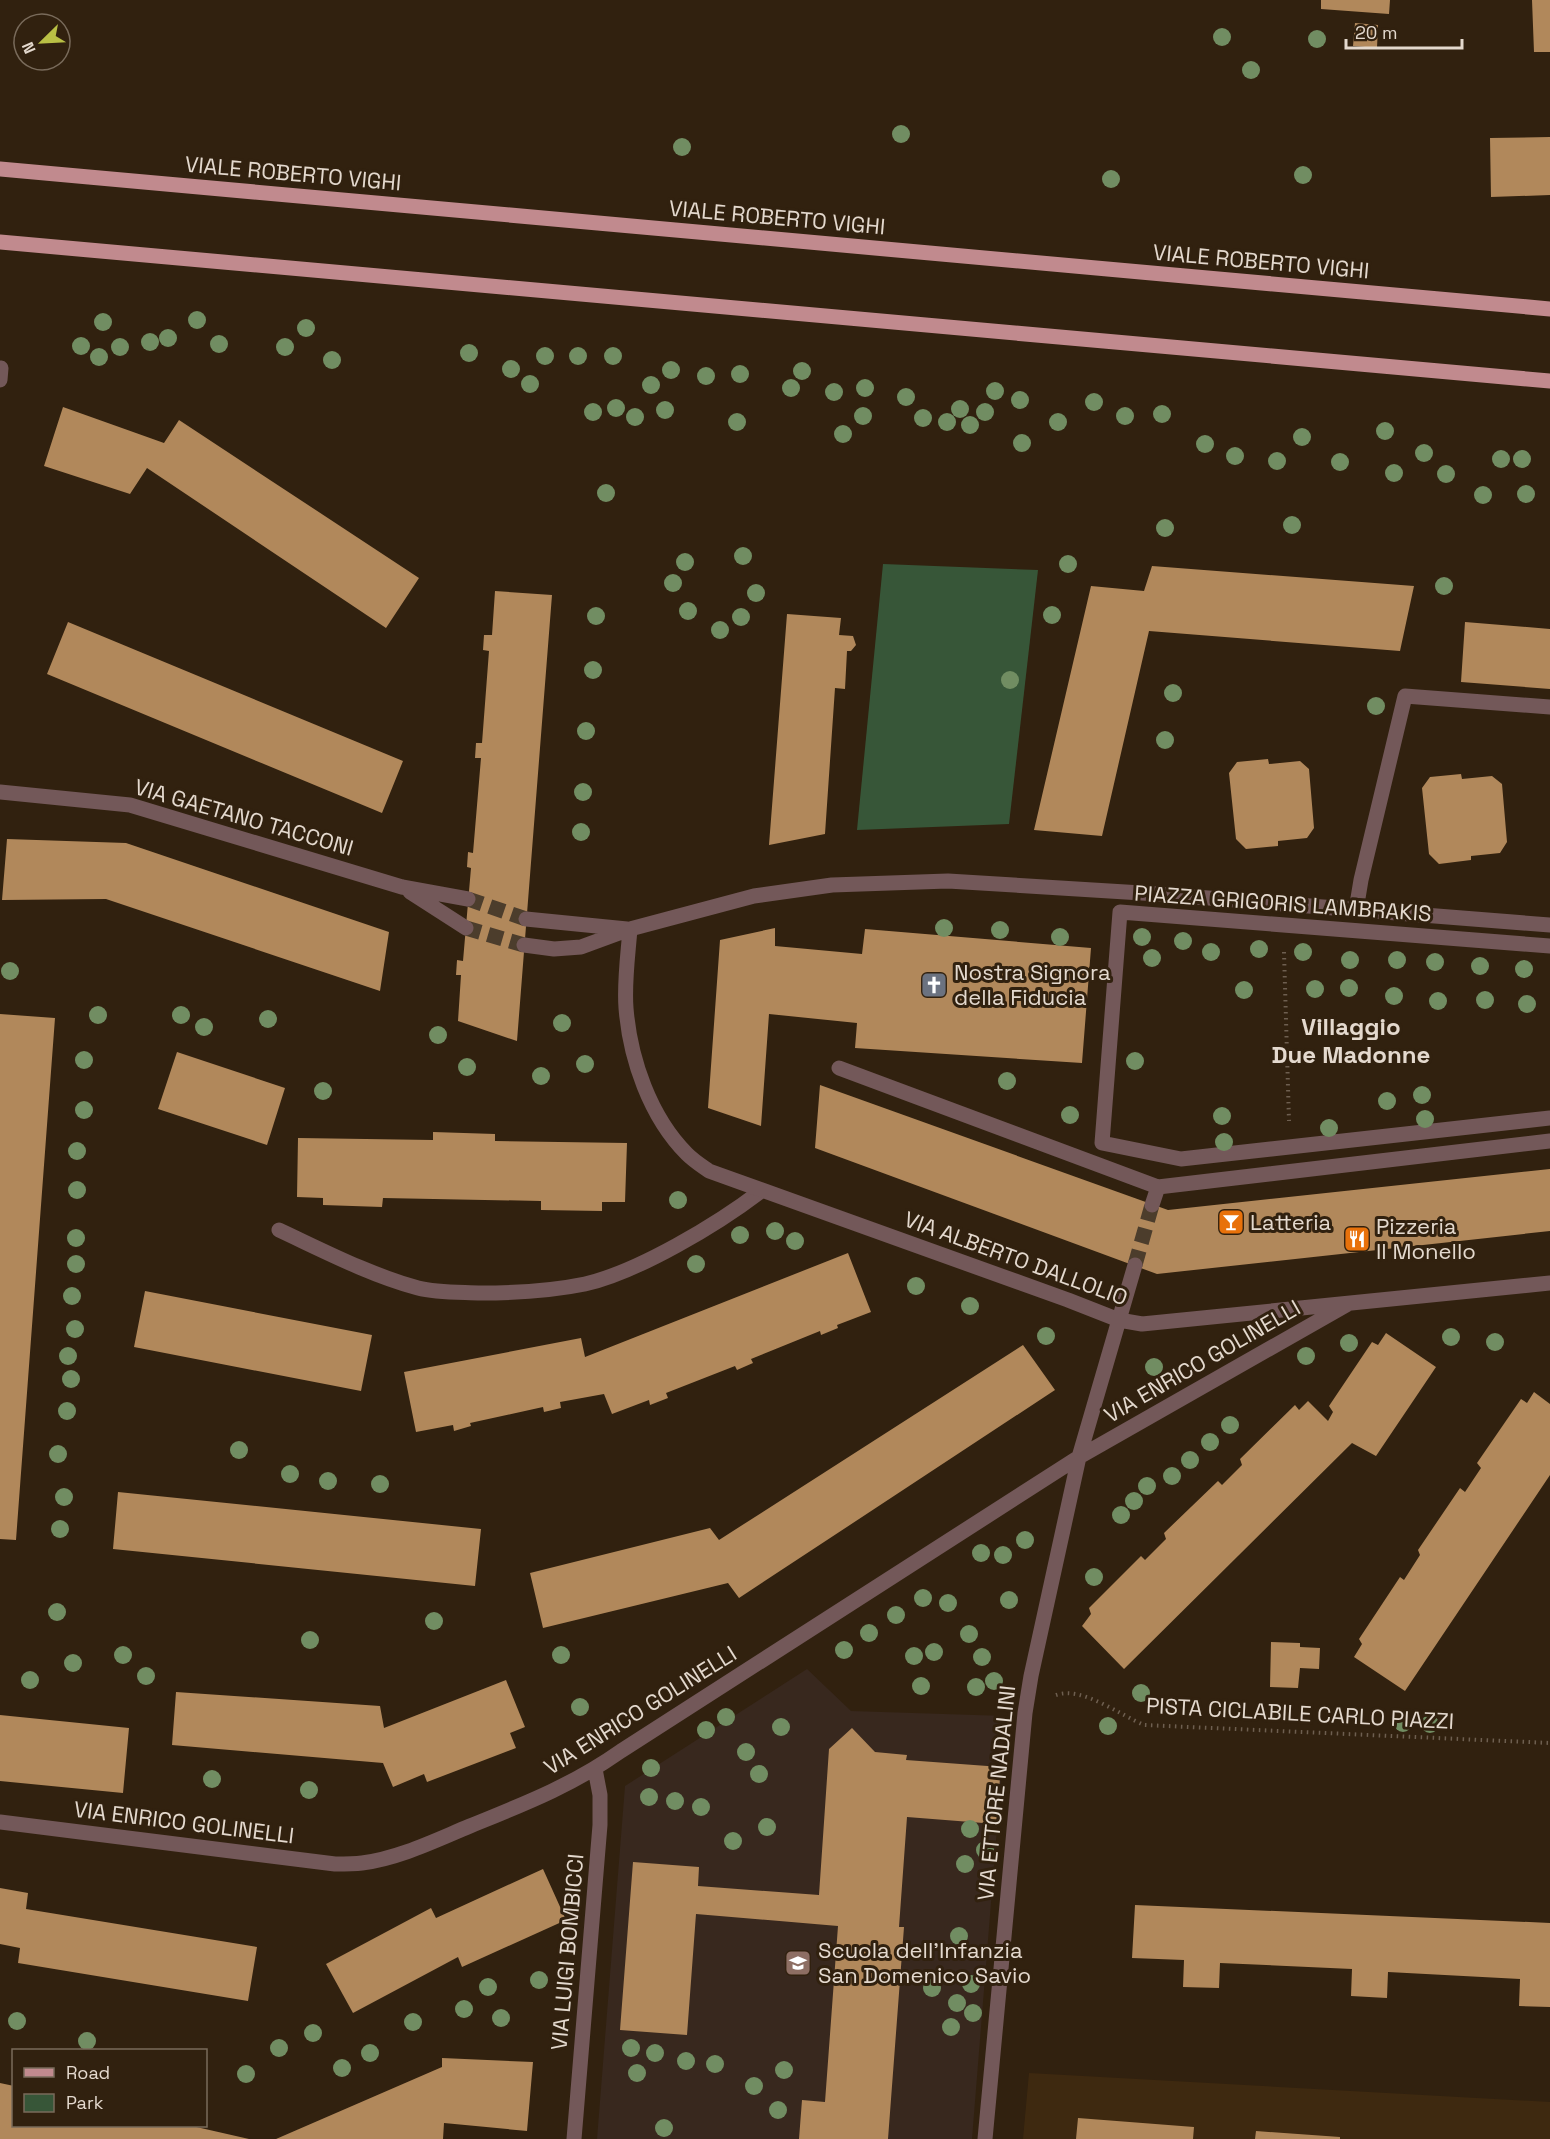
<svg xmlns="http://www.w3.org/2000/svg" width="1550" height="2139" font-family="'Space Grotesk',sans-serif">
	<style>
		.built { fill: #3e2910 }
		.education { fill: #38281e }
		.green { fill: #375638 }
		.building { fill: #b1885b }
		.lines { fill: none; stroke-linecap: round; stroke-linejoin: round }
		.street-tunnel { stroke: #4c3d2c; stroke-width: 15; stroke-dasharray: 15 8; stroke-linecap: butt }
		.path { stroke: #6e5f50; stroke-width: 4; stroke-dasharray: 1.5 4.5; stroke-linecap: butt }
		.lane { stroke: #735859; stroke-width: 15 }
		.street { stroke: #735859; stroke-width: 15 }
		.primary { stroke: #c18a8e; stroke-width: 15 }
		.tree { fill: #718d62 }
		.labels { text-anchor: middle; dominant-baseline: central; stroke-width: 6; stroke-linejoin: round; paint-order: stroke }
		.street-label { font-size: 22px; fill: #e4d9ce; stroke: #31210f }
		.poi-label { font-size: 22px; fill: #e4d9ce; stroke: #31210f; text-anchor: start }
		.neighbourhood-label { font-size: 24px; font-weight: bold; fill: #e4d9ce; stroke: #31210f }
	</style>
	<rect width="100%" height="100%" fill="#31210f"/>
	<!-- built -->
	<path class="built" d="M1029 2073 1550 2102V2139H1023Z"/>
	<!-- education -->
	<path class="education" d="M807 1669 851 1711 1006 1716 972 2139H597L625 1786Z"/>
	<!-- green -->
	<path class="green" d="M883 564 1038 570 1009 824 857 830Z"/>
	<!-- building -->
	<path class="building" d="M1321 0H1390L1389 14 1321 9Z
		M1532 0H1550V52H1534Z
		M1355 23 1378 25 1377 48 1353 46Z
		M1550 137V195L1491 197 1490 138Z
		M63 407 164 443 179 420 419 578 386 628 147 468 130 494 44 466Z
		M1152 566 1414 586 1400 651 1149 631 1102 836 1034 830 1091 586 1144 591Z
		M495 591 552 595 517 1041 458 1021 461 975H456L457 960 463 961 471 868 467 867 468 852 473 853 481 758H475L476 743H482L489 651 483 650 484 635H492Z
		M787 614 841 618 839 635 853 636 856 645 851 651H847L845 689 835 688 825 834 769 845Z
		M68 622 403 761 382 813 47 674Z
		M1465 622 1550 629V689L1461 682Z
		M1268 759 1269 764 1300 761 1309 769 1314 828 1307 838 1278 841V846L1246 849 1236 839 1229 773 1237 762Z
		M1461 774 1462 779 1492 776 1502 784 1507 842 1500 853 1471 856V860L1439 864 1429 854 1422 788 1430 777Z
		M7 839 126 843 389 932 380 991 106 899 2 900Z
		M775 928V946L862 954 865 929 1091 948 1082 1063 855 1048 857 1023 769 1014 761 1126 708 1108 720 940Z
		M0 1014 55 1018 16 1540 0 1539Z
		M177 1052 285 1088 267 1145 158 1109Z
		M820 1085 1168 1210 1550 1169V1231L1157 1274 815 1148Z
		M433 1132 495 1134V1141L627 1143 625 1202H602V1211L541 1210V1201L383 1198 382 1207 323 1205V1198L297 1197 298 1138 433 1140Z
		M848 1253 871 1312 837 1325 838 1328 821 1335 820 1331 751 1359 753 1363 737 1370 735 1366 666 1393 668 1398 650 1405 649 1400 612 1414 604 1394 560 1402 561 1408 544 1412 543 1407 470 1423 471 1426 454 1431 453 1425 416 1432 404 1372 581 1338 585 1357Z
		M145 1291 372 1335 361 1391 134 1347Z
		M1386 1333 1436 1367 1376 1456 1352 1443 1124 1669 1082 1626 1091 1614 1089 1608 1141 1556 1145 1560 1166 1539 1164 1533 1218 1481 1222 1485 1242 1465 1240 1459 1295 1405 1299 1410 1308 1401 1328 1421 1333 1412 1329 1406 1372 1342 1378 1345Z
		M1023 1345 1055 1390 739 1598 728 1583 543 1628 530 1573 710 1528 719 1540Z
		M1534 1392 1550 1404V1475L1405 1691 1354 1657 1362 1644 1359 1639 1400 1577 1404 1580 1420 1555 1418 1550 1460 1488 1465 1492 1481 1468 1477 1463 1521 1399 1527 1403Z
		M118 1492 481 1529 475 1586 113 1549Z
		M1271 1642 1300 1643V1647L1320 1648 1319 1669 1300 1668 1298 1688 1270 1687Z
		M506 1680 525 1727 510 1733 516 1748 427 1782 424 1774 393 1787 383 1763 172 1745 176 1692 380 1706 384 1728Z
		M0 1715 129 1728 123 1793 0 1781Z
		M852 1728 875 1752 907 1755 906 1760 1001 1767 996 1824 907 1817 899 1927H904L888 2139H799L802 2100 825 2102 838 1926 696 1914 687 2035 620 2030 633 1862 699 1867 698 1886 819 1895 829 1749Z
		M543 1869 566 1920 462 1967 458 1957 353 2013 326 1964 431 1908 436 1918Z
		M0 1888 28 1893 26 1909 257 1947 248 2001 18 1963 20 1948 0 1944Z
		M1135 1905 1550 1923V2007L1519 2006 1520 1979 1388 1972 1387 1998 1351 1996 1352 1969 1220 1963 1219 1988 1183 1987 1184 1960 1132 1958Z
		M442 2058 533 2062 527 2131 444 2123 443 2139H276L442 2067Z
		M0 2083 14 2086V2126H192L249 2139H0Z
		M1078 2118 1194 2127 1193 2139H1076Z
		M1256 2131 1340 2137V2139H1255Z"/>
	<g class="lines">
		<!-- street-tunnel -->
		<path class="street-tunnel" d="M468 899 526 919
			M466 928 524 945
			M1135 1265 1152 1205"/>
		<!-- path -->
		<path class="path" d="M1284 952 1289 1121
			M1056 1695C1082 1686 1120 1715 1144 1725L1550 1743"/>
		<!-- lane -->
		<path class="lane" d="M279 1230C324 1251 370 1275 418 1288 437 1293 461 1292 481 1293 516 1293 551 1291 585 1284 638 1272 718 1224 761 1191"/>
		<!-- street -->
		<path class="street" d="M0 380 1 368
			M0 792 130 805 402 887 468 899
			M410 892 466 928
			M1356 910 1361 880 1405 696 1550 707
			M526 919 627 929
			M630 929C628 955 624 982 626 1008 630 1059 650 1117 687 1154 694 1161 702 1166 709 1171L1068 1300 1119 1320 1142 1324 1550 1283
			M524 945 554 949 581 947 630 929 754 896 832 885 948 881 1158 894 1550 925
			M1550 946 1120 912 1102 1143 1181 1159 1550 1118
			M839 1068 1158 1187 1550 1141
			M1152 1205 1158 1187
			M0 1822 335 1864C344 1864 354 1864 362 1863 400 1858 436 1840 470 1826 524 1804 573 1785 621 1751L1079 1457 1348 1304
			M574 2139 600 1825V1795L595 1769
			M985 2139 1025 1713 1031 1676 1079 1457 1135 1265"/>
		<!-- primary -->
		<path class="primary" d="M0 169 1550 309
			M0 242 1550 381"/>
	</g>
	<!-- trees -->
	<g class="tree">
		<circle cx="1222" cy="37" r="9"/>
		<circle cx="1317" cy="39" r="9"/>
		<circle cx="1251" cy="70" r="9"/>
		<circle cx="901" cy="134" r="9"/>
		<circle cx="682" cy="147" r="9"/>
		<circle cx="1303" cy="175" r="9"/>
		<circle cx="1111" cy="179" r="9"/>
		<circle cx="197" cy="320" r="9"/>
		<circle cx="103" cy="322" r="9"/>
		<circle cx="306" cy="328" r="9"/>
		<circle cx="168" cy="338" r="9"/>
		<circle cx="150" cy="342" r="9"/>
		<circle cx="219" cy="344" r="9"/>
		<circle cx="81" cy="346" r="9"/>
		<circle cx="120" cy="347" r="9"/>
		<circle cx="285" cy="347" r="9"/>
		<circle cx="469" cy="353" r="9"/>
		<circle cx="545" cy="356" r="9"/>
		<circle cx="578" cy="356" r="9"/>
		<circle cx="613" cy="356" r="9"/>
		<circle cx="99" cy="357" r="9"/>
		<circle cx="332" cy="360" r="9"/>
		<circle cx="511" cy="369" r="9"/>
		<circle cx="671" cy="370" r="9"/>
		<circle cx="802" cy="371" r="9"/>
		<circle cx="740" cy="374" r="9"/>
		<circle cx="706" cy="376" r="9"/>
		<circle cx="530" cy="384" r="9"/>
		<circle cx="651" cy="385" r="9"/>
		<circle cx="791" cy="388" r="9"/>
		<circle cx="865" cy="388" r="9"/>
		<circle cx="995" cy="391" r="9"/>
		<circle cx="834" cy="392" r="9"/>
		<circle cx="906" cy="397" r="9"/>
		<circle cx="1020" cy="400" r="9"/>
		<circle cx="1094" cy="402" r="9"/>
		<circle cx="616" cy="408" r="9"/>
		<circle cx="960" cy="409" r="9"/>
		<circle cx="665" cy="410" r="9"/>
		<circle cx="593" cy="412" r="9"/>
		<circle cx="985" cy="412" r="9"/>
		<circle cx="1162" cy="414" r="9"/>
		<circle cx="863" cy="416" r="9"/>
		<circle cx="1125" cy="416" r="9"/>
		<circle cx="635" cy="417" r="9"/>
		<circle cx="923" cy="418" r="9"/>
		<circle cx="737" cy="422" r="9"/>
		<circle cx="947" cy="422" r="9"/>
		<circle cx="1058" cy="422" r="9"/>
		<circle cx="970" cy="425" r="9"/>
		<circle cx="1385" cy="431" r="9"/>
		<circle cx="843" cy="434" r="9"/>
		<circle cx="1302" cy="437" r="9"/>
		<circle cx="1022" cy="443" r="9"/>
		<circle cx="1205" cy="444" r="9"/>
		<circle cx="1424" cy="453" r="9"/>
		<circle cx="1235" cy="456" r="9"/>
		<circle cx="1501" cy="459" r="9"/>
		<circle cx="1522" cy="459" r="9"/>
		<circle cx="1277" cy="461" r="9"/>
		<circle cx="1340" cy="462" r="9"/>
		<circle cx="1394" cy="473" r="9"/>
		<circle cx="1446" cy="474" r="9"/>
		<circle cx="606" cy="493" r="9"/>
		<circle cx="1526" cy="494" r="9"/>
		<circle cx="1483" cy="495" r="9"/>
		<circle cx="1292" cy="525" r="9"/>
		<circle cx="1165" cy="528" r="9"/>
		<circle cx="743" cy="556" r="9"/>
		<circle cx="685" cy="562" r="9"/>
		<circle cx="1068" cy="564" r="9"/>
		<circle cx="673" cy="583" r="9"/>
		<circle cx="1444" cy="586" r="9"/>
		<circle cx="756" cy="593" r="9"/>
		<circle cx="688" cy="611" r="9"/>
		<circle cx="1052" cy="615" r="9"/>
		<circle cx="596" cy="616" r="9"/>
		<circle cx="741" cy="617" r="9"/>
		<circle cx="720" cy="630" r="9"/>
		<circle cx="593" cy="670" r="9"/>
		<circle cx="1010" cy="680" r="9"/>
		<circle cx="1173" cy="693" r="9"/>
		<circle cx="1376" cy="706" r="9"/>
		<circle cx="586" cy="731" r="9"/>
		<circle cx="1165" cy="740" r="9"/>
		<circle cx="583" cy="792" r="9"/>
		<circle cx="581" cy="832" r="9"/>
		<circle cx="944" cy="928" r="9"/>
		<circle cx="1000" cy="930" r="9"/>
		<circle cx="1060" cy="937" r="9"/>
		<circle cx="1142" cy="937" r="9"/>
		<circle cx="1183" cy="941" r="9"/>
		<circle cx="1259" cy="949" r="9"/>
		<circle cx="1211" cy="952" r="9"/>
		<circle cx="1303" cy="952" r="9"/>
		<circle cx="1152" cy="958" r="9"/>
		<circle cx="1350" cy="960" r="9"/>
		<circle cx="1397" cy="960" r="9"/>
		<circle cx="1435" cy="962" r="9"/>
		<circle cx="1480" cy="966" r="9"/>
		<circle cx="1524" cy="969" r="9"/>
		<circle cx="10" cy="971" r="9"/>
		<circle cx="1349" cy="988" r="9"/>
		<circle cx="1315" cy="989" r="9"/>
		<circle cx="1244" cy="990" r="9"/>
		<circle cx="1394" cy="996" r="9"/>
		<circle cx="1485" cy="1000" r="9"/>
		<circle cx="1438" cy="1001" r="9"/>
		<circle cx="1527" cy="1004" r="9"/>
		<circle cx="98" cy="1015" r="9"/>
		<circle cx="181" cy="1015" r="9"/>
		<circle cx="268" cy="1019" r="9"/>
		<circle cx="562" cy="1023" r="9"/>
		<circle cx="204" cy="1027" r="9"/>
		<circle cx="438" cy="1035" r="9"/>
		<circle cx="84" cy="1060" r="9"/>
		<circle cx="1135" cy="1061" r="9"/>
		<circle cx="585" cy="1064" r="9"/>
		<circle cx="467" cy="1067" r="9"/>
		<circle cx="541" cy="1076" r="9"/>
		<circle cx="1007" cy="1081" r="9"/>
		<circle cx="323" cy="1091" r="9"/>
		<circle cx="1422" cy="1095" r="9"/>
		<circle cx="1387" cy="1101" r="9"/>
		<circle cx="84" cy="1110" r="9"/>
		<circle cx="1070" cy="1115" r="9"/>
		<circle cx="1222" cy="1116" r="9"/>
		<circle cx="1425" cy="1119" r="9"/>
		<circle cx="1329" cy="1128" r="9"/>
		<circle cx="1224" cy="1142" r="9"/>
		<circle cx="77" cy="1151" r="9"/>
		<circle cx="77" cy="1190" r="9"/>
		<circle cx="678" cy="1200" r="9"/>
		<circle cx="775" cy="1231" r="9"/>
		<circle cx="740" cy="1235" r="9"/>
		<circle cx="76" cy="1238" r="9"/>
		<circle cx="795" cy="1241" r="9"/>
		<circle cx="76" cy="1264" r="9"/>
		<circle cx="696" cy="1264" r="9"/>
		<circle cx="916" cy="1286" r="9"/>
		<circle cx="72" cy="1296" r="9"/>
		<circle cx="970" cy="1306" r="9"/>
		<circle cx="75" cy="1329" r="9"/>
		<circle cx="1046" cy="1336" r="9"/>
		<circle cx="1451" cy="1337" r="9"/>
		<circle cx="1495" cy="1342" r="9"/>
		<circle cx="1349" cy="1343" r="9"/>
		<circle cx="68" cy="1356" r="9"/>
		<circle cx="1306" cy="1356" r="9"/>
		<circle cx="1154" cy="1367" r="9"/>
		<circle cx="71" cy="1379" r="9"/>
		<circle cx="67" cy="1411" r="9"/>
		<circle cx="1230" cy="1425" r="9"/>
		<circle cx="1210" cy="1442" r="9"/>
		<circle cx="239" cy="1450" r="9"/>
		<circle cx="58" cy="1454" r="9"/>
		<circle cx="1190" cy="1460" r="9"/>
		<circle cx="290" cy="1474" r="9"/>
		<circle cx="1172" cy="1476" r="9"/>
		<circle cx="328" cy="1481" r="9"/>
		<circle cx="380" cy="1484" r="9"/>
		<circle cx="1147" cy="1486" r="9"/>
		<circle cx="64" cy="1497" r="9"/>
		<circle cx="1134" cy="1501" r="9"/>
		<circle cx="1121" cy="1515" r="9"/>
		<circle cx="60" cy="1529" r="9"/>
		<circle cx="1025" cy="1540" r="9"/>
		<circle cx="981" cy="1553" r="9"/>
		<circle cx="1003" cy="1555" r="9"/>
		<circle cx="1094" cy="1577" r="9"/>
		<circle cx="923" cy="1598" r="9"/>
		<circle cx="1009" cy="1600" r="9"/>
		<circle cx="948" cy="1603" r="9"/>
		<circle cx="57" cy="1612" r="9"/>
		<circle cx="896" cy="1615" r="9"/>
		<circle cx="434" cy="1621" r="9"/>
		<circle cx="869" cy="1633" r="9"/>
		<circle cx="969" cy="1634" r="9"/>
		<circle cx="310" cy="1640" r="9"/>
		<circle cx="844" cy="1650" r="9"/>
		<circle cx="934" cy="1652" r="9"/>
		<circle cx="123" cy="1655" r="9"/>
		<circle cx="561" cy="1655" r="9"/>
		<circle cx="914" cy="1656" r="9"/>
		<circle cx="982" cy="1657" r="9"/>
		<circle cx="73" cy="1663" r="9"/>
		<circle cx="146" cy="1676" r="9"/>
		<circle cx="30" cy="1680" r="9"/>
		<circle cx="994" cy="1681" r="9"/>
		<circle cx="921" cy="1686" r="9"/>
		<circle cx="976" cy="1687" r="9"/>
		<circle cx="1141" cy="1693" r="9"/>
		<circle cx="580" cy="1707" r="9"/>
		<circle cx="726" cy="1717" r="9"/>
		<circle cx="1403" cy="1723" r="9"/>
		<circle cx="1430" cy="1724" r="9"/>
		<circle cx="1108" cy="1726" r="9"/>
		<circle cx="781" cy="1727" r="9"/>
		<circle cx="706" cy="1730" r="9"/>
		<circle cx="746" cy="1752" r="9"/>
		<circle cx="651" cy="1768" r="9"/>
		<circle cx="759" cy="1774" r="9"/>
		<circle cx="212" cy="1779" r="9"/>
		<circle cx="309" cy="1790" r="9"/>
		<circle cx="649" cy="1797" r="9"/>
		<circle cx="675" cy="1801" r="9"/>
		<circle cx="701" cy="1807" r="9"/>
		<circle cx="767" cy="1827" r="9"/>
		<circle cx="970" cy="1829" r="9"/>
		<circle cx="733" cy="1841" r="9"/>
		<circle cx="985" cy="1850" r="9"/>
		<circle cx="965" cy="1864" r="9"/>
		<circle cx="959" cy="1936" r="9"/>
		<circle cx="539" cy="1980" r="9"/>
		<circle cx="971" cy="1984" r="9"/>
		<circle cx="488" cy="1987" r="9"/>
		<circle cx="932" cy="1988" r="9"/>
		<circle cx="957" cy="2003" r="9"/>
		<circle cx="464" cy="2009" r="9"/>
		<circle cx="973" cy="2013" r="9"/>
		<circle cx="501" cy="2018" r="9"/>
		<circle cx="17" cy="2021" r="9"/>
		<circle cx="413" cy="2022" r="9"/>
		<circle cx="951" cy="2027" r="9"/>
		<circle cx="313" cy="2033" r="9"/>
		<circle cx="87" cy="2041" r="9"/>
		<circle cx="279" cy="2048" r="9"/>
		<circle cx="631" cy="2048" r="9"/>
		<circle cx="370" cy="2053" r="9"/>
		<circle cx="655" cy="2053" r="9"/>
		<circle cx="686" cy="2061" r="9"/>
		<circle cx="715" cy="2064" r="9"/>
		<circle cx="342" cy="2068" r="9"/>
		<circle cx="784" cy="2070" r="9"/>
		<circle cx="637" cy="2073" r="9"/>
		<circle cx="246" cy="2074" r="9"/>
		<circle cx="754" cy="2086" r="9"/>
		<circle cx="778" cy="2110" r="9"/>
		<circle cx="664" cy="2128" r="9"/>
	</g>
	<!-- icons -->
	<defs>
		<symbol id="church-square" viewBox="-11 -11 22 22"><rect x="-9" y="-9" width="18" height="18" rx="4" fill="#6b7280" stroke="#31210f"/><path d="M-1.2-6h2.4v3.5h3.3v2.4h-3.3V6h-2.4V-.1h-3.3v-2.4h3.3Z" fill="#fff"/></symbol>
		<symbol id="bar-square" viewBox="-11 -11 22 22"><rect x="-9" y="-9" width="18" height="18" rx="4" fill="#e8710a" stroke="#31210f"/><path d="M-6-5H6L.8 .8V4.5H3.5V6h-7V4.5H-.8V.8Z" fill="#fff"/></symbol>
		<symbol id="restaurant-square" viewBox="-11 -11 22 22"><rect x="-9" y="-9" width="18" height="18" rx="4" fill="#e8710a" stroke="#31210f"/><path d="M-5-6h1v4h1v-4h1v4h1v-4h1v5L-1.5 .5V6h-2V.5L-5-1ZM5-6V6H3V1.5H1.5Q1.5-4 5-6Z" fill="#fff"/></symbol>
		<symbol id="school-square" viewBox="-11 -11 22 22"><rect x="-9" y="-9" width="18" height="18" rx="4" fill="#8d6e63" stroke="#31210f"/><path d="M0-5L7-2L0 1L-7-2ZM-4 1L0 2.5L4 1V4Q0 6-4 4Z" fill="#fff"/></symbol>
	</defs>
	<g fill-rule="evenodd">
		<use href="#church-square" x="919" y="970" width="30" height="30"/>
		<use href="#bar-square" x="1216" y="1207" width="30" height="30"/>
		<use href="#restaurant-square" x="1342" y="1224" width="30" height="30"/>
		<use href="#school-square" x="783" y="1948" width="30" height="30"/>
	</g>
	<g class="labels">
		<!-- street labels -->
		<g class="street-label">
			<text transform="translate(293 173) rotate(5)">VIALE ROBERTO VIGHI</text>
			<text transform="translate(777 217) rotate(5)">VIALE ROBERTO VIGHI</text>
			<text transform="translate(1261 261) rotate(5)">VIALE ROBERTO VIGHI</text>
			<text transform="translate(244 817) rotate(16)">VIA GAETANO TACCONI</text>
			<text transform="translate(1283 903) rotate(4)">PIAZZA GRIGORIS LAMBRAKIS</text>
			<text transform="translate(1016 1258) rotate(20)">VIA ALBERTO DALLOLIO</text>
			<text transform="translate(1202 1361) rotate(-30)">VIA ENRICO GOLINELLI</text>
			<text transform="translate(640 1710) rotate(-32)">VIA ENRICO GOLINELLI</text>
			<text transform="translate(1300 1713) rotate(3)">PISTA CICLABILE CARLO PIAZZI</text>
			<text transform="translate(996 1793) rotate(-84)">VIA ETTORE NADALINI</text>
			<text transform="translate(184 1822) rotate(7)">VIA ENRICO GOLINELLI</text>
			<text transform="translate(567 1952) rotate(-85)">VIA LUIGI BOMBICCI</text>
		</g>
		<!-- poi labels -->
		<g class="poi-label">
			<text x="954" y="972">Nostra Signora<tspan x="954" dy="25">della Fiducia</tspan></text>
			<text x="1250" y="1222">Latteria</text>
			<text x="1376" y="1226">Pizzeria<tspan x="1376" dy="25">Il Monello</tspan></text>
			<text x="818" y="1950">Scuola dell'Infanzia<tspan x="818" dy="25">San Domenico Savio</tspan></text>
		</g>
		<!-- neighbourhood labels -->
		<g class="neighbourhood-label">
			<text x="1351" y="1026">Villaggio<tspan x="1351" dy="28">Due Madonne</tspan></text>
		</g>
	</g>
	<!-- legend -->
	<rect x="12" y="2049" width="195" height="78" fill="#31210f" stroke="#796b5b" stroke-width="1.5"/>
	<rect x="24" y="2068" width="30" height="9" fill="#c18a8e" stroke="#796b5b" stroke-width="1.5"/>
	<text x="66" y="2079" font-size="18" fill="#e4d9ce">Road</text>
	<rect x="24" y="2094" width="30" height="18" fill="#375638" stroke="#796b5b" stroke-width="1.5"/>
	<text x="66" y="2109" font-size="18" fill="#e4d9ce">Park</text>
	<!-- north arrow -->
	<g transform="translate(42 42) rotate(246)"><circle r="28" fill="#31210f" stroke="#796b5b" stroke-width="1.5"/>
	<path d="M0-4.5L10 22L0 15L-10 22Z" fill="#bac045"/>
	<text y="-9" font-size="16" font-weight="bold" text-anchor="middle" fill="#e4d9ce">N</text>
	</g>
	<!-- scale -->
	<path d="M1346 39v9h116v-9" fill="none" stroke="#e4d9ce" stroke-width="3"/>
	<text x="1355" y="39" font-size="18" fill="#e4d9ce" stroke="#31210f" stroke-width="4.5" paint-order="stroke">20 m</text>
</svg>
